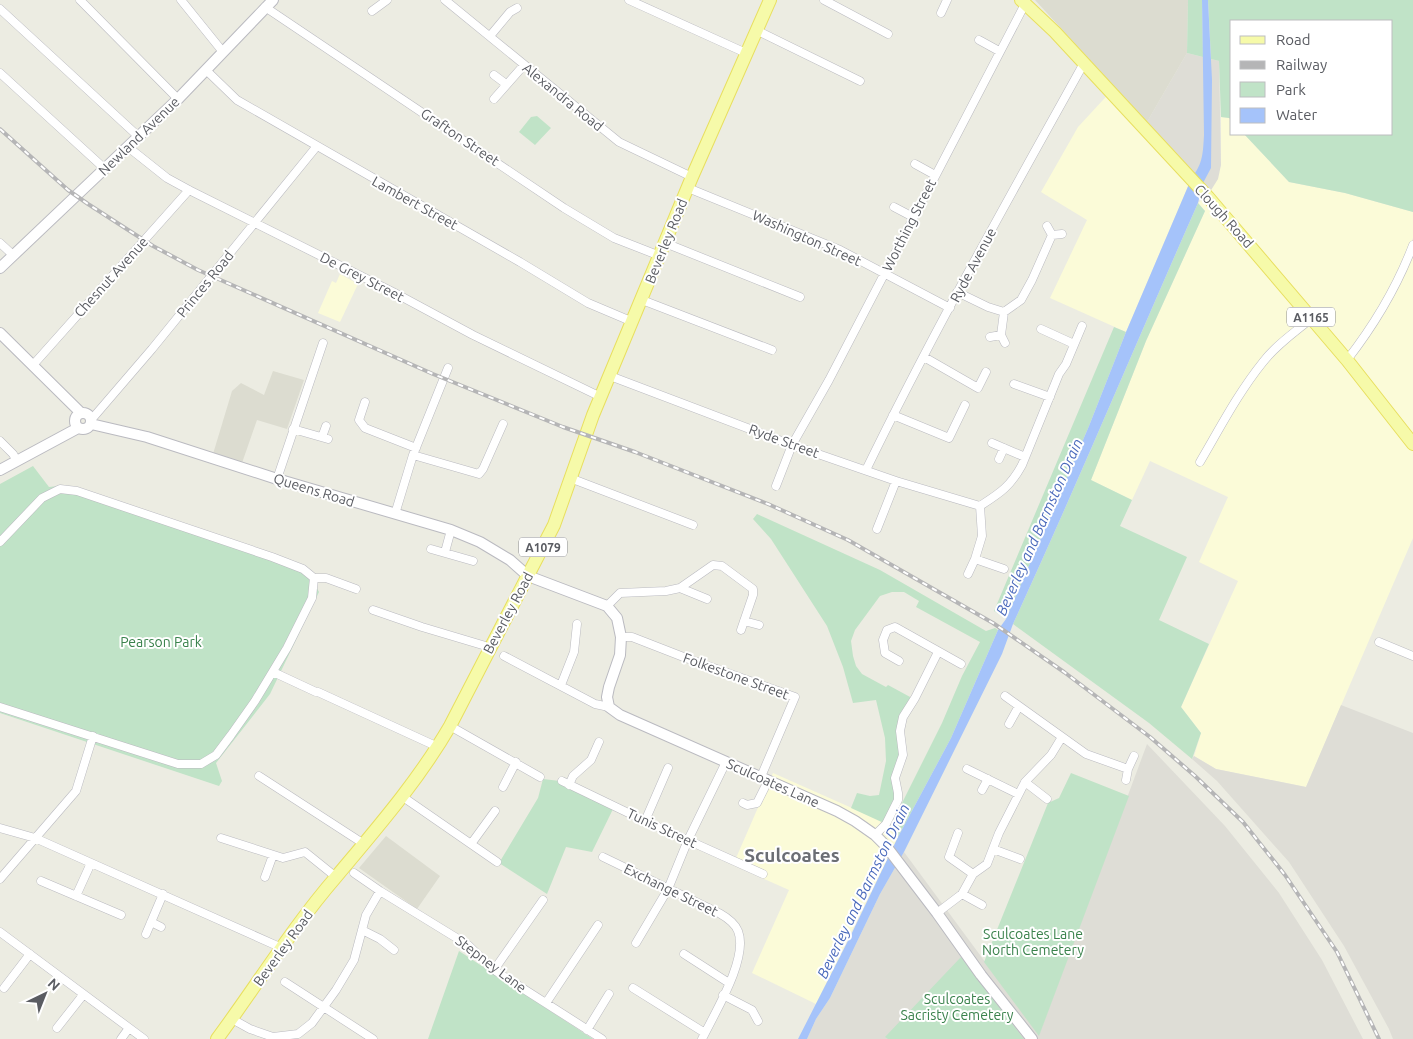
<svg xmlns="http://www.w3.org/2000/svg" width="1413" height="1039" font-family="Ubuntu,sans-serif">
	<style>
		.commercial { fill: #fbfbd8 }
		.industrial { fill: #deddd6 }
		.education { fill: #dcdcd0 }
		.green { fill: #c0e3c7 }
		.water { fill: #a5c3fa }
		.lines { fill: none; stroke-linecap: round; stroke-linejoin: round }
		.minor-casing { stroke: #babac0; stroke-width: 9 }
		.tertiary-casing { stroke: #babac0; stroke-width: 12 }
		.primary-casing { stroke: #e8df5f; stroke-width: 14 }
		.minor { stroke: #fff; stroke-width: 8 }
		.tertiary { stroke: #fff; stroke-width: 10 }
		.primary { stroke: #f6faa9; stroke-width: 12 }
		.rail-casing { stroke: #b5b5b6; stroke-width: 4 }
		.rail { stroke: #fff; stroke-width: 2; stroke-dasharray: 5.5; stroke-linecap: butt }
		.labels { text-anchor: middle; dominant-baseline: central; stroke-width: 4; stroke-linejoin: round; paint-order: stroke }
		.shield { fill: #fff; stroke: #8c8d91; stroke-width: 1 }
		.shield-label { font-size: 12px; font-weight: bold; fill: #5a5c62 }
		.street-label { font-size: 14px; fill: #5a5c62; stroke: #fff }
		.park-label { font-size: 14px; fill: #3a824c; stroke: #fff }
		.water-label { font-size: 15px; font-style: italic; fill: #4969bb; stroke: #fff }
		.district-label { font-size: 19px; font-weight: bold; fill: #6b6e74; stroke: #fff }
	</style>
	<rect width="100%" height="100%" fill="#ecece2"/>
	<!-- commercial -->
	<path class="commercial" d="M1115 87 1147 122 1192 177 1126 332 1050 298 1087 220 1041 192 1078 127Z
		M1221 117 1230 118 1232 120V134H1244L1289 182 1345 193 1413 212V238L1406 256 1413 258V538L1306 787 1216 769 1194 756 1201 733 1181 707 1238 581 1199 562 1228 497 1150 461 1132 500 1091 480 1146 341 1205 211 1198 203 1208 195 1221 165Z
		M340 274 358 284 340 322 318 313 332 281 336 283Z
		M773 773 879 820 898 837 816 1004 752 973 789 890 733 865Z"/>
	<!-- industrial -->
	<path class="industrial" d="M1187 53 1219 61 1221 165 1218 179 1208 195 1147 122Z
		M1341 705 1413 733V1039H1393L1389 1029 1344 946 1289 862 1217 781 1192 759 1194 756 1216 769 1306 787Z
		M1147 744 1225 826 1279 893 1322 960 1363 1039H807L816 1019 830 998 880 894 904 852 1039 1035Z"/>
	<!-- education -->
	<path class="education" d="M1035 0H1188L1187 53 1147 122Z
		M273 371 304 380 287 429 257 420 242 463 213 454 232 391 241 383 264 395Z
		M386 836 440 876 417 909 359 868Z"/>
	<!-- green -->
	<path class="green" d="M1188 0H1202L1203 57 1187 53Z
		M1208 0H1413V212L1345 193 1289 182 1244 134H1392V21H1232V120L1229 118 1221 117 1219 61 1211 59Z
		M537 116 551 128 535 145 519 132 531 117Z
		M1198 203 1205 211 1146 341 1091 480 1132 500 1120 526 1187 557 1159 620 1209 644 1181 707 1201 733 1192 759 1149 723 1013 624C1077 485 1136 343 1198 203Z
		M1114 327 1126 332 1089 426 1006 619 994 611Z
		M33 466 49 487 59 486 298 564 312 579 319 592 270 694 216 763 222 781 219 786 0 713V484Z
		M757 514 880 570 986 631 995 628 998 630 951 738 898 837 889 829 942 723 962 676 980 642 916 607 919 601 904 592H892L880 596 855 630 851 641 853 656 856 666 862 674 886 687 888 685 912 698 899 723 902 747 898 790 886 824 851 808 857 793 870 796 879 795 886 761 885 738 876 700 853 703 843 667 827 626 771 539 753 519Z
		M1071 773 1129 796 1039 1036 984 962 1048 803 1059 798Z
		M543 779 560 781 614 807 592 852 566 847 547 894 499 863 538 798Z
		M459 951 593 1039H428Z
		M961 957 1024 1039H888L885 1037Z"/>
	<!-- water -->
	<path class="water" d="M1202 0H1208L1212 80 1211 168 1203 183 1198 203C1136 343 1077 485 1013 624L1002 654 904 852 880 894 830 998 816 1019 807 1039H798L851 935 898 837 951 738 998 630 1006 619 1089 426 1126 332 1192 177C1203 164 1203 152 1204 135Z"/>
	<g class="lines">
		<defs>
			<path id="minor" d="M80 0 178 99
				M181 0 223 52
				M445 0 619 142 692 177
				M629 0 746 53
				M824 0 888 34
				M265 7 564 208 614 238 660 256
				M0 9 139 137
				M372 11 387 0
				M941 13 947 0
				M756 30 860 81
				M490 36 510 12 517 8
				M979 40 999 51
				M206 70 237 100 520 262 588 303 633 322
				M0 73 105 169
				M494 75 506 84
				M494 99 524 65
				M128 147 167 178 189 190 393 292 473 335 601 397
				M915 164 935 175
				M688 188 840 250 950 308
				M894 207 913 217
				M1047 226 1052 235 1062 234
				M0 243 13 255
				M665 243 800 297
				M957 292 988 307 1004 312 1021 300 1032 280 1052 235
				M642 300 772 350
				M1041 329 1074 344
				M1001 335 1004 312
				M990 337 1001 335 1005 343
				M924 357 978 388 986 372
				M1347 360C1375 324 1397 287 1413 245
				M33 365 189 190
				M610 376 792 445 896 481 980 506C1000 493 1010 487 1022 465L1059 374 1066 364 1082 326
				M1014 384 1050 397
				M365 402 359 420 365 428 416 448
				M893 415 949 438 965 405
				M91 420 152 349 317 146
				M293 429 328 439
				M322 437 326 426
				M0 441 13 454 17 461
				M992 443 1025 457
				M413 455 479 474 483 469 503 424
				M999 459 1004 448
				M1200 462C1220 428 1238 393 1263 362 1276 345 1295 332 1312 318
				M866 470C933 332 1009 198 1084 63
				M570 478 693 525
				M277 479 323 343
				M776 486 792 445 829 380 1025 4
				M980 506 982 536 975 559 1004 569
				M395 514 413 455 448 368
				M877 529 896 481
				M0 542 42 498 60 489 77 491 272 557 303 569 314 578 312 598 287 648 255 701 231 735 216 755 201 764H178L0 707
				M431 549 473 561
				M445 552 451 530
				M968 574 975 559
				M314 578H326L356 589
				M680 588 707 599
				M607 606 620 593 666 591 680 588 713 565 722 566 753 589V595L741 630
				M373 610 422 627 489 647
				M744 621 759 625
				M621 637H632L686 658 795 697 760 779
				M1379 642 1413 656
				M504 656 595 704 609 707
				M899 661 885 653 883 640 887 630 895 627 961 664
				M273 672 316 692
				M561 685 574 652 577 624
				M318 692 438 747
				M1005 696 1086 754 1128 769
				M1009 724 1019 706
				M450 726 540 777
				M967 769 1018 794
				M259 776 364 844
				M1126 780 1128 769 1134 756
				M562 781 645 821 763 874
				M1025 782 1047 799
				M569 785 573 776 591 760 599 742
				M503 787 516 762
				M982 790 988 779
				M403 797 497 862
				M743 803 747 805 757 803 768 781
				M645 821 668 768
				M0 828 35 838 282 948
				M875 835 886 824 898 800V793L895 778 903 755 900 731 903 717 915 698 938 652
				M221 838 283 858 305 852 336 877
				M471 844 495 811
				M993 849 1020 859
				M603 857 719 913C726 917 735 923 738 931 749 958 714 1014 702 1039
				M354 873 380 891 468 945 494 970 602 1039
				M973 874 987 864 999 833 1025 782 1051 755 1062 737
				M265 877 273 855
				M0 879 76 791 93 736
				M41 881 121 915
				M962 894 982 905
				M76 896 91 863
				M937 913 962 894 973 874 949 857 958 833
				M151 922 161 927
				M362 930 380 939 394 950
				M0 932 144 1039
				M146 934 163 894
				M636 943 668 889 688 840 726 762
				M684 954 729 983
				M494 970 543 900
				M285 982 373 1039
				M4 988 30 954
				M633 988 705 1033
				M723 995 752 1010 758 1021
				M546 1003 598 925
				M232 1019 250 1029 273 1037 298 1034 312 1023 336 990 354 960 366 915 380 891
				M57 1028 83 995
				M587 1030 609 994
				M121 1039 129 1028"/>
			<path id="tertiary" d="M0 268 178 99 273 0
				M0 333 81 413
				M75 421a8 8 0 1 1 16 0a8 8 0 1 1-16 0Z
				M91 424 147 437 277 479 451 530 480 542 510 560 528 576 607 606 617 618 621 637 620 655 609 687 607 697 609 707 620 715 837 811 855 821 875 835 886 846 937 913 981 975 1032 1039
				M0 470 78 428"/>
			<path id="primary" d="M1021 0 1055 32 1208 197 1347 360 1413 444
				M217 1039C257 985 292 928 336 877 377 828 418 781 450 726L554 525 593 415 692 177 770 0"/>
		</defs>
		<!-- minor casing -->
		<use href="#minor" class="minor-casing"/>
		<!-- tertiary casing -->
		<use href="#tertiary" class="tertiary-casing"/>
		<!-- primary casing -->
		<use href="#primary" class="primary-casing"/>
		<!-- minor -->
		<use href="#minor" class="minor"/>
		<!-- tertiary -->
		<use href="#tertiary" class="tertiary"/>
		<!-- primary -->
		<use href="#primary" class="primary"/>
		<defs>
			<path id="rail" d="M0 129 68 190 88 204 153 246 198 270 433 374 563 427 635 452 768 504 848 540 993 623 1064 672 1150 737 1195 776 1243 822 1285 875 1337 952 1379 1039"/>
		</defs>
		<!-- rail casing -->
		<use href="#rail" class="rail-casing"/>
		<!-- rail -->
		<use href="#rail" class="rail"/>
	</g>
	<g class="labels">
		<!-- shield labels -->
		<g class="shield">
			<rect x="1287" y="307.5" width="48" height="19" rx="4"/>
			<rect x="519" y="537.5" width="48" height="19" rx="4"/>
		</g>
		<g class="shield-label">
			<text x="1311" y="317">A1165</text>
			<text x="543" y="547">A1079</text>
		</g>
		<!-- street labels -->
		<g class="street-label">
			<text transform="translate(563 97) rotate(39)">Alexandra Road</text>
			<text transform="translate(139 136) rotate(-44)">Newland Avenue</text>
			<text transform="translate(460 137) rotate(34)">Grafton Street</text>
			<text transform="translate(415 203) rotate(29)">Lambert Street</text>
			<text transform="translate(1224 216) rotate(48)">Clough Road</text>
			<text transform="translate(909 225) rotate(-63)">Worthing Street</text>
			<text transform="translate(807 238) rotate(24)">Washington Street</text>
			<text transform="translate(666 241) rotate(-68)">Beverley Road</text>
			<text transform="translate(973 265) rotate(-62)">Ryde Avenue</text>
			<text transform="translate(111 277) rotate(-48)">Chesnut Avenue</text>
			<text transform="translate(362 277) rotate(27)">De Grey Street</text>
			<text transform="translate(205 284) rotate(-51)">Princes Road</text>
			<text transform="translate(784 441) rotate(20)">Ryde Street</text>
			<text transform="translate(314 490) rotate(17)">Queens Road</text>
			<text transform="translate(508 613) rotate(-62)">Beverley Road</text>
			<text transform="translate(736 676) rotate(20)">Folkestone Street</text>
			<text transform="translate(773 783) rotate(24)">Sculcoates Lane</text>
			<text transform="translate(662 828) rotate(25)">Tunis Street</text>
			<text transform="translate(671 890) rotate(26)">Exchange Street</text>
			<text transform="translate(283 948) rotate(-54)">Beverley Road</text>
			<text transform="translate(491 964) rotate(37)">Stepney Lane</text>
		</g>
		<!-- park labels -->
		<g class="park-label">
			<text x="161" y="642">Pearson Park</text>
			<text x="1033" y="934">Sculcoates Lane<tspan x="1033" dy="16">North Cemetery</tspan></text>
			<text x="957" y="999">Sculcoates<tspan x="957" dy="16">Sacristy Cemetery</tspan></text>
		</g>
		<!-- water labels -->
		<g class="water-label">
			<text transform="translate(1039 527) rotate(-66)">Beverley and Barmston Drain</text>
			<text transform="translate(863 891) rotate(-64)">Beverley and Barmston Drain</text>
		</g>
		<!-- district labels -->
		<g class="district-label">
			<text x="792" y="855">Sculcoates</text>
		</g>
	</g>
	<!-- legend -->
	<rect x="1230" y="20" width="162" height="115" fill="#ffffff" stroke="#bdbec0"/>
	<rect x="1240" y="36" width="25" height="8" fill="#f6faa9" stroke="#bdbec0"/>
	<text x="1276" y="45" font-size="15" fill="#5a5c62">Road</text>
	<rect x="1240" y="61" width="25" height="8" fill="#b5b5b6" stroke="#bdbec0"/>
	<text x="1276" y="70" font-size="15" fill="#5a5c62">Railway</text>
	<rect x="1240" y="82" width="25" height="15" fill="#c0e3c7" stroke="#bdbec0"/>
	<text x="1276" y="95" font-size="15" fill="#5a5c62">Park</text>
	<rect x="1240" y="108" width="25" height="15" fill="#a5c3fa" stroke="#bdbec0"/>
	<text x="1276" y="120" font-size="15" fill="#5a5c62">Water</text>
	<!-- north arrow -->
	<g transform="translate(45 994) rotate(43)" stroke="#ffffff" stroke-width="4" paint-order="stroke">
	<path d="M0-4L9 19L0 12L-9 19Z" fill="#5a5c62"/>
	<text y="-8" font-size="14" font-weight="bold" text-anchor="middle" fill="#5a5c62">N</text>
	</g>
</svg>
